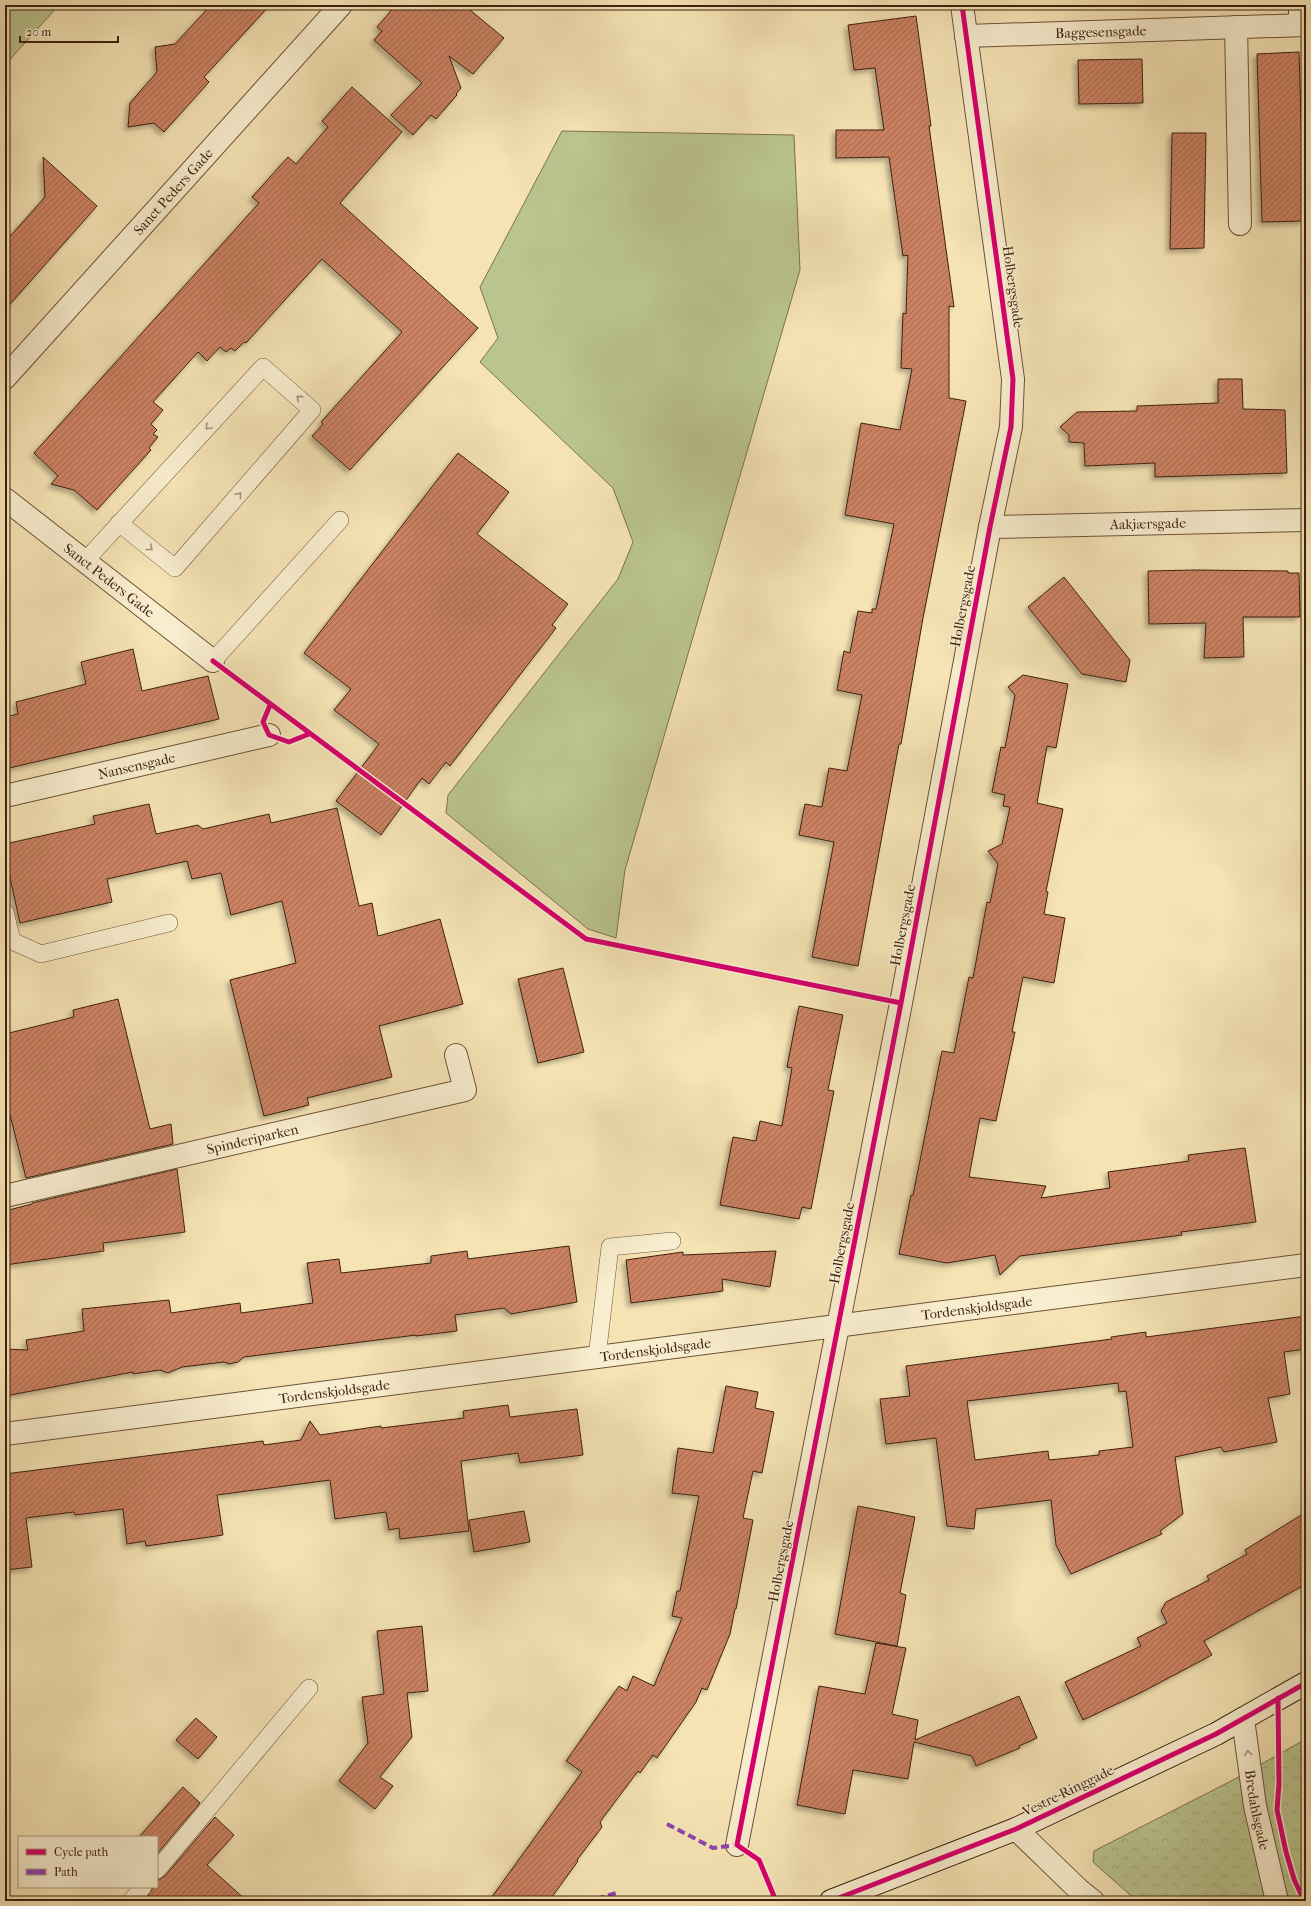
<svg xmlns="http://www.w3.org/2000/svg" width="1311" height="1906" font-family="'IM FELL French Canon',serif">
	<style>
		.green { fill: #bac48e; stroke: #7c724f }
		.forest { fill: url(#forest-crowns); stroke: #7c724f }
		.building { fill: url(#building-hatch); stroke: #3e2110; fill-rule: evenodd; filter: url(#shadow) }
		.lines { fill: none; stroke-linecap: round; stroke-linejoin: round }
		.lane-casing { stroke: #6c5239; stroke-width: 18 }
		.street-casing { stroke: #6c5239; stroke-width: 24 }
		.secondary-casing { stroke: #3e2110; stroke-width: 24 }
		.lane { stroke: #f8edce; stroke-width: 17 }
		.street { stroke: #f8edce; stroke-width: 22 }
		.secondary { stroke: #f8edce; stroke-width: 22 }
		.quiet { stroke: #8e44ad; stroke-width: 4; stroke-dasharray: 8 4; stroke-linecap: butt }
		.cycleway-casing { stroke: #f8edce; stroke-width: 8 }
		.cycleway { stroke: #d6006c; stroke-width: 5 }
		.oneway { stroke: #a49178 }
		.labels { text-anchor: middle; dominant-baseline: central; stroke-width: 3; stroke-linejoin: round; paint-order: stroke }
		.street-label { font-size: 14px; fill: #3e2110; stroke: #f8edce }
	</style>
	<defs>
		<pattern id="forest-crowns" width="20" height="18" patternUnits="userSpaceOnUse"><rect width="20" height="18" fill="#bac48e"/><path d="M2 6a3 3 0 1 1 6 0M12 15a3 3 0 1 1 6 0" fill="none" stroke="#a1a879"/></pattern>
		<pattern id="building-hatch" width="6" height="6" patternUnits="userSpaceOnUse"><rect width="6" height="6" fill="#cb8263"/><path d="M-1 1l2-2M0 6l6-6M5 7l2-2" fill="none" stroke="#a66a50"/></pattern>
		<filter id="shadow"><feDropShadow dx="-3.5" dy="3.5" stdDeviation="2" flood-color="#0004"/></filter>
	</defs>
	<rect width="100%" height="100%" fill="#f5e3b4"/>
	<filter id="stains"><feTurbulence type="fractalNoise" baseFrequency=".005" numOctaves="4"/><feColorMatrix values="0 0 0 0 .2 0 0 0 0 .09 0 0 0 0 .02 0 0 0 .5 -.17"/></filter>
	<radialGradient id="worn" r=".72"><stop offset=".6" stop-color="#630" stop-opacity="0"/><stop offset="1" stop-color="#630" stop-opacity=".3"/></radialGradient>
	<!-- green -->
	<path class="green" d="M5 5H59L5 65Z
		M562 131 794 135 800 270 625 870 616 938 588 929 446 813 448 795 618 579 633 542 613 488 480 362 498 338 480 287Z"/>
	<!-- forest -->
	<path class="forest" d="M1306 1739V1901H1137L1093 1862 1094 1851 1233 1780Z"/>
	<!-- building -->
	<path class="building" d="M211 5H270L204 77 209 82 164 132 154 123 128 127 130 103 157 72 155 47 175 44Z
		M396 5H464L504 38 473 74 449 56 461 88 456 94 457 95 436 119 431 115 413 135 391 115 422 83 374 40 382 31 377 27Z
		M916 16 931 126H929L954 307 949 306V398L966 401 923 618 901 744H899L858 966 812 957 834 842 799 835 805 804 822 807 829 768 847 771 862 695 837 690 844 651 850 653 858 611 872 613V609H876L894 524 845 515 861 423 900 430 912 369 901 368 903 313 906 314 908 255 903 256 889 157 836 158V130H884L875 68 854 70 848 25Z
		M1299 52 1304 221 1262 222 1257 54Z
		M1142 59 1143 103 1079 104 1078 60Z
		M352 87 402 132 340 203 478 328 350 470 312 436 323 424 321 422 402 332 322 259 246 343 244 342 235 351 231 348 226 352 220 347 207 361 198 352 153 402 163 410 151 424 157 430 153 434 158 437 149 448 151 450 97 510 74 490 51 484 58 476 34 453 259 203 252 197 288 157 296 164 328 127 322 121Z
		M1172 133H1206L1204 248 1170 249Z
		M43 157 97 206 5 310V242L45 197Z
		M1218 379H1242L1243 409 1285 410 1287 473 1155 477V463L1085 466 1084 443 1069 442V435L1060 427 1077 412 1137 411V406L1218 403Z
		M458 453 509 492 477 534 568 604 552 625 556 628 450 766 446 762 429 784 422 778 381 835 336 801 379 744 334 710 351 689 304 653Z
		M1194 570 1288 571V573H1299L1300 617H1243L1244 657 1204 658 1206 623 1149 624 1148 571Z
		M1064 577 1130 660 1126 682 1082 674 1028 607Z
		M133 649 142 691 208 676 219 719 5 769V717L18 714 16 702 86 684 81 662Z
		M1023 675 1068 684 1056 748 1047 746 1037 803 1063 809 1046 891 1048 892 1044 914 1065 918 1054 983 1023 977 1012 1032H1015L996 1121 980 1118 969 1177 1046 1186 1041 1198 1110 1188 1108 1172 1189 1161 1188 1155 1245 1148 1256 1222 1181 1232 1182 1235 1020 1256 1000 1275 995 1255 947 1263 899 1254 911 1195H913L942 1051 954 1053 969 977 973 978 987 902 990 903 998 864 988 851 1002 844 1010 807 1003 806 1005 795 992 792 1001 747 1005 748 1015 695 1008 687Z
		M149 804 156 834 198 825 203 829 269 814 271 823 337 808 359 906 372 903 378 936 440 919 463 1004 379 1026 392 1077 307 1098 309 1105 264 1116 230 980 296 963 282 901 231 915 221 873 192 879 187 861 107 879 112 902 20 923 5 855V844L95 824 93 816Z
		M563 968 584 1052 538 1063 518 979Z
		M118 999 150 1129 171 1124 173 1144 26 1178 5 1095V1034L74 1017 73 1010Z
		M799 1006 843 1015 828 1090 834 1091 811 1209 802 1207 799 1219 720 1205 733 1137 756 1141 760 1121 782 1126 792 1068 787 1067Z
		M177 1169 185 1232 103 1243 104 1251 5 1265V1211L32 1204V1203Z
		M569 1246 577 1302 511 1314 504 1308 455 1315 457 1331 416 1336V1335L244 1357 238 1362 229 1364 224 1362 182 1367 168 1373 160 1370 133 1374V1372L5 1396V1349L28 1350 26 1340 84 1331 82 1309 169 1300 171 1313 240 1303 241 1313 313 1303 307 1263 339 1259 341 1273 431 1263V1256L467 1251 468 1259Z
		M776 1251 770 1287 722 1279 723 1291 631 1303 626 1260 683 1252V1255Z
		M1306 1316V1349L1284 1352 1290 1394 1268 1398 1277 1442 1224 1452 1221 1447 1175 1457 1183 1514 1160 1531 1162 1534 1071 1574 1056 1545 1051 1500 976 1509 974 1529 947 1526 936 1438 886 1444 880 1399 910 1396 906 1366 1112 1339 1111 1337 1146 1332V1337ZM1118 1383 1119 1392 1126 1391 1133 1447 1099 1451V1455L1049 1460 1048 1451 975 1460 967 1401Z
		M726 1386 758 1392 755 1408 774 1412 762 1473 753 1471 743 1518 753 1520 736 1609H735L730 1634 707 1690 702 1688 696 1702 657 1758 653 1755 640 1773 638 1771 600 1822 602 1827 577 1860 578 1861 549 1901H489L582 1772 566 1761 619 1686 627 1691 633 1676 654 1686 682 1618 672 1616 677 1591H680L699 1496 672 1493 678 1448 713 1453Z
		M508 1405 510 1417 577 1409 583 1455 520 1463 518 1453 461 1461 469 1531 400 1539 399 1528 389 1530 386 1512 335 1519 330 1480 217 1495 223 1535 146 1546 145 1541 127 1544 123 1509 75 1515 74 1512 26 1518 32 1567 5 1570V1474L263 1441 264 1445 301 1440 310 1421 320 1435 381 1426V1428L464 1418 463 1411Z
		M858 1506 915 1517 900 1593 906 1595 897 1646 835 1634Z
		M524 1511 530 1542 474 1552 469 1520Z
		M1306 1512V1584L1204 1641 1212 1655 1142 1692 1083 1720 1065 1682 1141 1646 1137 1638 1167 1623 1161 1611 1166 1602 1209 1580 1207 1576 1247 1554 1245 1550Z
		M422 1626 428 1691 407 1693 412 1737 380 1777 393 1786 375 1809 339 1781 368 1743 362 1697 384 1694 377 1631Z
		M876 1643 906 1648 892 1714 918 1720 915 1740 1019 1696 1037 1738 1019 1746 1020 1748 976 1766 972 1756 914 1742 908 1779 853 1770 845 1814 797 1805 819 1686 865 1694Z
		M196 1718 217 1737 198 1759 176 1740Z
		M183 1787 200 1803 157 1854V1837H139Z
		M215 1817 234 1835 207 1865 247 1901H144L153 1888 157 1887V1880L165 1876Z"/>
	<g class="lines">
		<defs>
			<path id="lane" d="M85 561 263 367 312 410 175 568 119 523
				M213 661 340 520
				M5 912 12 941 41 954 169 923
				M597 1357 610 1247 672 1241
				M157 1870 309 1688
				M131 1901 143 1887"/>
			<g id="street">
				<path d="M1300 5V25"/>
				<path d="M1236 27 1240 224"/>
				<path id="s1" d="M966 36 1306 25"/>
				<path id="s2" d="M5 378 341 5"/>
				<path id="s3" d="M5 499 213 661"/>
				<path id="s4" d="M990 527 1306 520"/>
				<path id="s5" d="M5 796 269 735"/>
				<path id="s6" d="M5 1196 465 1090 456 1055"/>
				<path id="s7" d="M5 1434 1306 1265"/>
				<path id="s8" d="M1243 1719 1255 1806 1277 1901"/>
				<path d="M1016 1829 1078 1889 1093 1901"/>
				<path d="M737 1845 901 1003 990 527 1011 427 1013 379 962 5"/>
			</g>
			<path id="secondary" d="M831 1901 1016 1829 1216 1734 1306 1683"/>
		</defs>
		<!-- lane casing -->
		<use href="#lane" class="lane-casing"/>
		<!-- street casing -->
		<use href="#street" class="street-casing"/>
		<!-- secondary casing -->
		<use href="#secondary" class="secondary-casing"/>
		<!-- lane -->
		<use href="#lane" class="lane"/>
		<!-- street -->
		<use href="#street" class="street"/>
		<!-- secondary -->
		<use href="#secondary" class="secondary"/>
		<!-- quiet -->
		<path class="quiet" d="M667 1824 713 1848 737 1845
			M598 1901 600 1898 616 1893"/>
		<defs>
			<path id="cycleway" d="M213 661 586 939 901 1003
				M270 705 263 722 269 735 289 742 309 734
				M1278 1698 1279 1784 1277 1810 1286 1852 1294 1879 1304 1901
				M776 1901 759 1860 737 1845 901 1003 990 527 1011 427 1013 379 962 5
				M831 1901 1016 1829 1216 1734 1306 1683"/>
		</defs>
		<!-- cycleway casing -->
		<use href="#cycleway" class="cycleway-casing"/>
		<!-- cycleway -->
		<use href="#cycleway" class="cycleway"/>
	</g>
	<!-- one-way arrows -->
	<defs><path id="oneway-chevron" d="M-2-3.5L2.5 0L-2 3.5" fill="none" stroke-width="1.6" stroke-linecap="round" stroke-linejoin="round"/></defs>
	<g class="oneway">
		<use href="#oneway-chevron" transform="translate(299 398) rotate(-139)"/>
		<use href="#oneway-chevron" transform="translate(208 427) rotate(133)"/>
		<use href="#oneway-chevron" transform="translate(239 495) rotate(-49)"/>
		<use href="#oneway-chevron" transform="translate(150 548) rotate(39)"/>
		<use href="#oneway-chevron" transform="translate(1248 1753) rotate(-98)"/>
	</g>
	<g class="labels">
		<!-- street labels -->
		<g class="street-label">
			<text stroke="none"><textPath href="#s1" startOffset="135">Baggesensgade</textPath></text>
			<text stroke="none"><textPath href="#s2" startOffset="251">Sanct Peders Gade</textPath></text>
			<text transform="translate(1013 287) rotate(82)">Holbergsgade</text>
			<text stroke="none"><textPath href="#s4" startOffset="158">Aakjærsgade</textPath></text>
			<text stroke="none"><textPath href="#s3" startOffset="132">Sanct Peders Gade</textPath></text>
			<text transform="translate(963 606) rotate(-79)">Holbergsgade</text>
			<text stroke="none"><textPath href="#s5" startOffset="135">Nansensgade</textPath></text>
			<text transform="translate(903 925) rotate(-79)">Holbergsgade</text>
			<text stroke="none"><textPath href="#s6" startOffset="254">Spinderiparken</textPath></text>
			<text transform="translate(842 1243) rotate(-79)">Holbergsgade</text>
			<text stroke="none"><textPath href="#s7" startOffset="980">Tordenskjoldsgade</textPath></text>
			<text stroke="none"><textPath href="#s7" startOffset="656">Tordenskjoldsgade</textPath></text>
			<text stroke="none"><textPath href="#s7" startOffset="332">Tordenskjoldsgade</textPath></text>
			<text transform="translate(781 1561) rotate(-79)">Holbergsgade</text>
			<text transform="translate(1068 1791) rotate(-26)">Vestre Ringgade</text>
			<text stroke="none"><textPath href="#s8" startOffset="92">Bredahlsgade</textPath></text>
		</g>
	</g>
	<!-- margin -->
	<rect width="1311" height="1906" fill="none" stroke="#f5e3b4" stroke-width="20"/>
	<rect x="6" y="6" width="1299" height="1894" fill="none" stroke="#3e2110" stroke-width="2"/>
	<rect x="10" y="10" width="1291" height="1886" fill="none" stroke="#3e2110"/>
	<!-- legend -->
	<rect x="18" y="1836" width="140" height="52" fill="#f8edce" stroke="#ae9b82"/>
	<rect x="26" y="1849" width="20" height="6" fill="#d6006c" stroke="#ae9b82"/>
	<text x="54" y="1856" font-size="12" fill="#3e2110">Cycle path</text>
	<rect x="26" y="1869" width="20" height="6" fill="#8e44ad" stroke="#ae9b82"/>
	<text x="54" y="1876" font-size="12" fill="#3e2110">Path</text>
	<!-- scale -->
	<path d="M20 36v6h98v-6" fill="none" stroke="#3e2110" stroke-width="2"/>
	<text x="26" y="36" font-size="12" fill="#3e2110" stroke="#f8edce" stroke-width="3" paint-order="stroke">20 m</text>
	<rect width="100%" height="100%" filter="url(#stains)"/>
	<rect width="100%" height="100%" fill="url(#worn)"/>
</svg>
